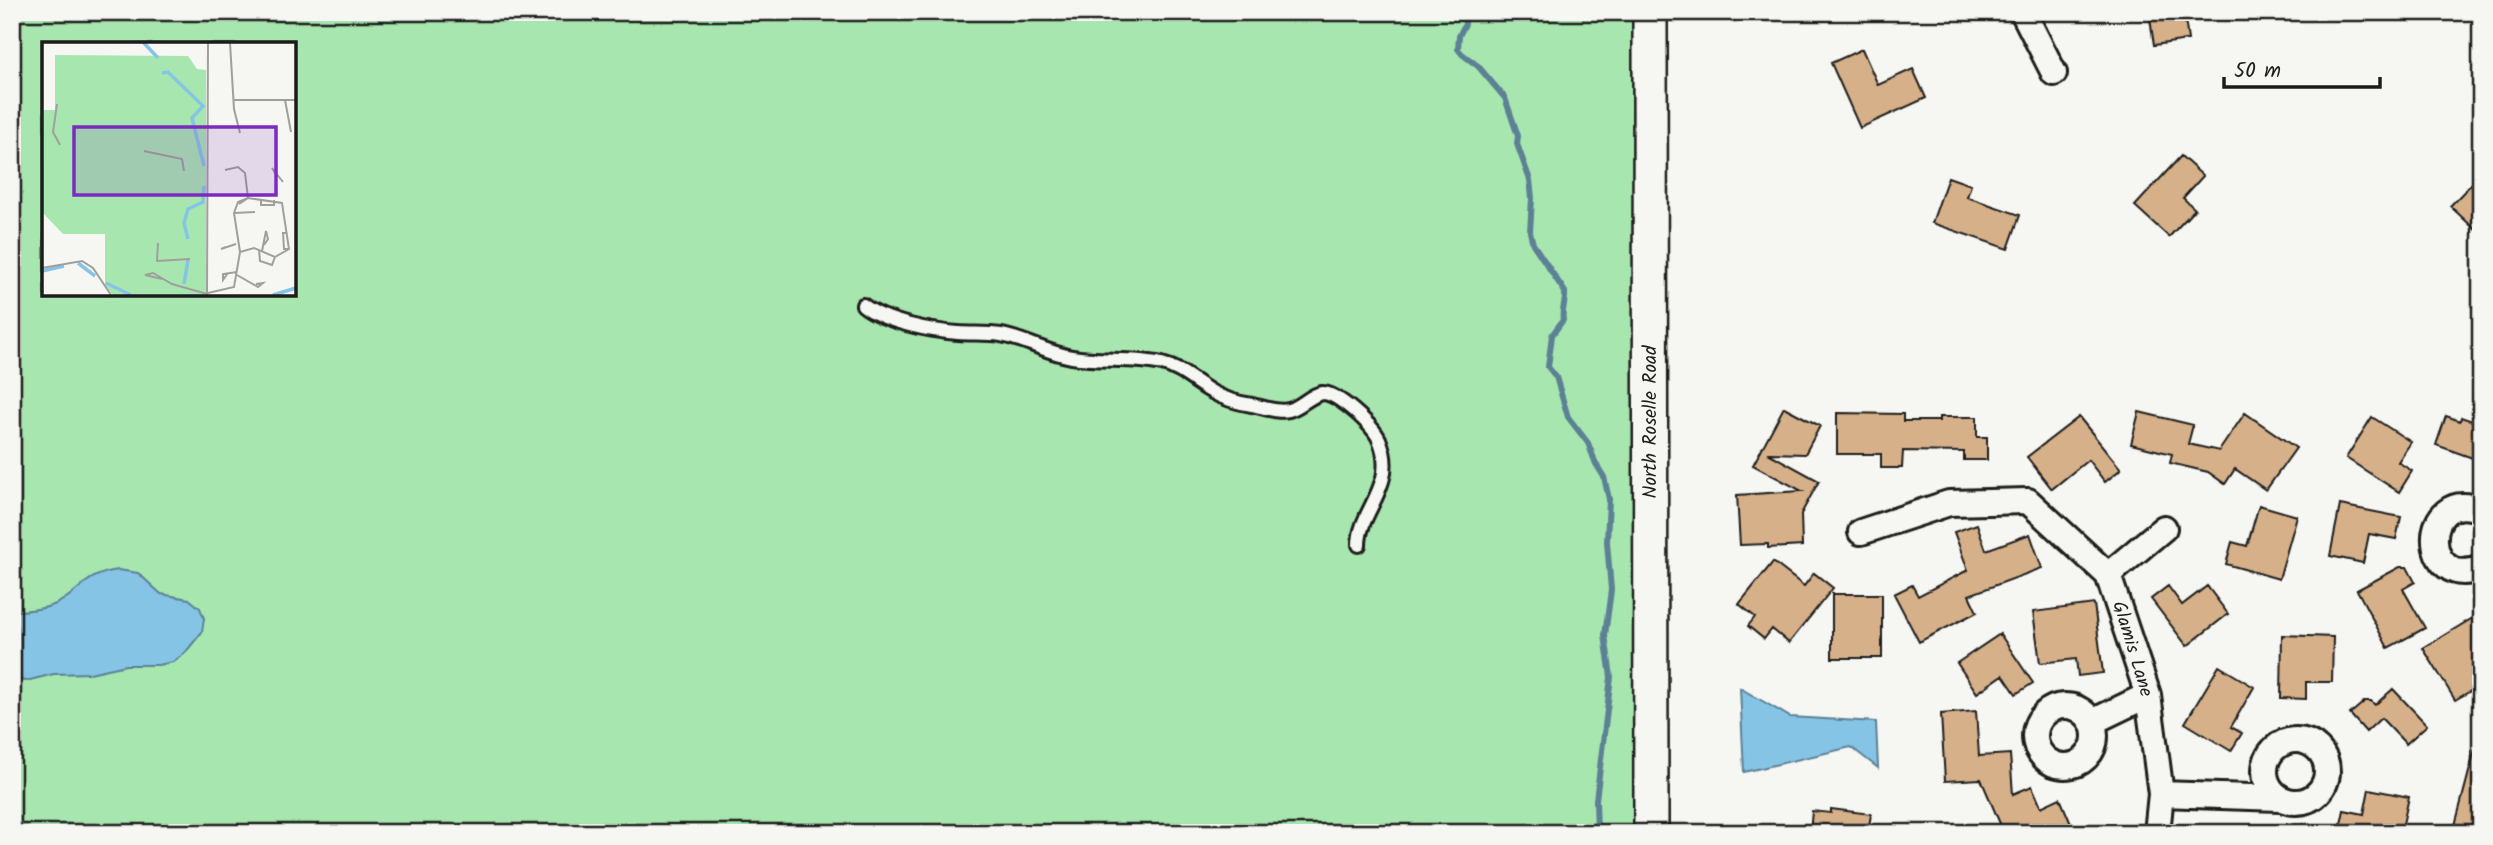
<svg xmlns="http://www.w3.org/2000/svg" width="2493" height="845" font-family="Kalam,sans-serif">
	<style>
		.green { fill: #a7e7af; stroke: #628266; stroke-width: 2; fill-rule: evenodd }
		.water { fill: #85c4e5; stroke: #5b8195; stroke-width: 2 }
		.lines { fill: none; stroke-linecap: round; stroke-linejoin: round }
		.stream { stroke: #5b8195; stroke-width: 6 }
		.building { fill: #d6b088; stroke: #1c1c1c; stroke-width: 2 }
		.service-casing { stroke: #1c1c1c; stroke-width: 18 }
		.minor-casing { stroke: #1c1c1c; stroke-width: 30 }
		.secondary-casing { stroke: #1c1c1c; stroke-width: 38 }
		.service { stroke: #f6f6f2; stroke-width: 12 }
		.minor { stroke: #f6f6f2; stroke-width: 24 }
		.secondary { stroke: #f6f6f2; stroke-width: 33 }
		.labels { text-anchor: middle; dominant-baseline: central; stroke-width: 5; stroke-linejoin: round; paint-order: stroke }
		.street-label { font-size: 19px; fill: #1c1c1c; stroke: #f6f6f2 }
		.inset-river { fill: none; stroke: #85c4e5; stroke-width: 3.5 }
		.inset-road { fill: none; stroke: #9f9f9c; stroke-width: 2 }
		.view { fill: #7b2cbf; fill-opacity: 0.15; stroke: #7b2cbf; stroke-width: 3.5 }
		.inset-edge { fill: none; stroke: #1c1c1c; stroke-width: 3.5 }
	</style>
	<rect width="100%" height="100%" fill="#f6f6f2"/>
	<filter id="ink" filterUnits="userSpaceOnUse"><feTurbulence type="fractalNoise" baseFrequency=".0143" numOctaves="2"/><feDisplacementMap in="SourceGraphic" scale="14" xChannelSelector="R" yChannelSelector="G"/><feConvolveMatrix kernelMatrix="1 2 1 2 8 2 1 2 1" color-interpolation-filters="sRGB"/></filter>
	<g filter="url(#ink)">
		<!-- green -->
		<path class="green" d="M12 12H1633V833H12ZM44 44H294V294H44Z"/>
		<!-- water -->
		<path class="water" d="M118 570 138 573 161 594 189 599 200 608 204 618 202 632 185 653 173 662 158 665H126L90 673 54 674 26 681 12 679V611C27 611 42 610 56 604 82 591 83 575 118 570Z
			M1740 688 1790 717 1876 722 1878 768 1851 747 1744 772Z"/>
		<g class="lines">
			<!-- stream -->
			<path class="stream" d="M1464 12 1465 24 1459 36 1458 49 1462 54 1478 66 1505 98 1518 136 1517 144 1530 180 1532 198 1530 232 1533 244 1565 292C1566 303 1561 310 1563 320L1552 335 1548 367 1556 377 1568 417 1588 443 1596 464 1604 477 1609 499 1607 542 1611 590 1605 635 1611 677 1596 800 1597 833"/>
		</g>
		<!-- building -->
		<path class="building" d="M2149 12H2184L2188 40 2154 45Z
			M1862 49 1878 85 1913 69 1926 98 1860 128 1831 63Z
			M2181 156 2203 176 2183 198 2195 209 2169 237 2135 206Z
			M2481 174V235L2450 206Z
			M1948 177 1971 185 1967 197 2020 215 2008 249 1932 223Z
			M1784 407 1820 426 1805 454 1768 453 1819 481 1801 514 1802 546 1768 548V544L1740 545 1737 495 1802 491 1753 465Z
			M2139 412 2193 425 2188 444 2219 451 2245 413 2296 448 2266 490 2235 469 2225 484 2208 472 2170 463 2172 454 2131 444Z
			M1837 413 1903 414V421H1939V417H1977V437H1987V460H1964V452L1903 451 1902 468H1881V454H1837Z
			M2446 416 2460 421 2461 417 2481 424V461L2436 445Z
			M2079 417 2121 469 2105 482 2088 460 2052 489 2027 457Z
			M2372 417 2411 442 2398 462 2412 471 2399 492 2346 458Z
			M2259 505 2297 516 2279 579 2226 564 2232 542 2247 546Z
			M2340 505 2401 517 2396 539 2369 534 2363 563 2330 556Z
			M1977 524 1986 550 2030 534 2042 568 1969 595 1977 612 1919 642 1894 594 1912 585 1918 596 1968 570 1954 532Z
			M1773 562 1804 586 1814 573 1833 588 1789 643 1772 629 1764 639 1748 626 1755 617 1739 604Z
			M2400 567H2407L2415 582 2403 589 2425 628 2388 648 2357 590Z
			M2168 586 2182 605 2207 586 2228 614 2187 646 2151 599Z
			M1832 594H1882V658H1832Z
			M2094 604 2103 673 2078 676 2076 659 2040 663 2033 612Z
			M2481 613V685L2455 700 2423 648Z
			M2000 634 2033 683 2016 694 2003 675 1977 693 1957 663Z
			M2282 635 2333 637 2332 682H2306V699L2281 698Z
			M2219 666 2254 687 2231 727 2242 733 2231 751 2185 723Z
			M2393 689 2427 725 2406 744 2381 718 2366 732 2350 714 2365 701H2371L2375 705Z
			M1976 711 1979 756 2010 754 2013 794 2032 786 2041 807 2060 798 2071 824 2049 833H2004L1981 779 1945 781 1941 714Z
			M2475 749 2481 750V833H2453Z
			M2369 789 2409 797 2401 833H2339L2344 810 2364 814Z
			M1831 809 1871 814 1868 833H1810L1812 811 1831 813Z"/>
		<g class="lines">
			<defs>
				<path id="service" d="M863 305C884 322 931 331 958 333 972 334 987 333 1001 335 1025 339 1047 353 1072 357 1101 362 1132 357 1162 364 1182 369 1194 382 1212 392 1224 399 1239 403 1252 405 1263 407 1278 413 1289 410 1301 407 1310 395 1322 393 1337 392 1373 426 1379 439 1399 485 1359 509 1359 545"/>
				<path id="minor" d="M2023 12 2054 73
					M2481 510C2419 485 2420 593 2481 568
					M1861 532 1949 503 2028 501 2108 575 2148 695 2161 794 2157 833
					M2108 575 2164 528
					M2035 736a30 30 0 1 1 60 0a30 30 0 1 1-60 0Z
					M2092 722 2148 695
					M2265 771a31 31 0 1 1 62 0a31 31 0 1 1-62 0Z
					M2161 794 2280 798"/>
				<path id="secondary" d="M1650 12 1651 833"/>
			</defs>
			<!-- service casing -->
			<use href="#service" class="service-casing"/>
			<!-- minor casing -->
			<use href="#minor" class="minor-casing"/>
			<!-- secondary casing -->
			<use href="#secondary" class="secondary-casing"/>
			<!-- service -->
			<use href="#service" class="service"/>
			<!-- minor -->
			<use href="#minor" class="minor"/>
			<!-- secondary -->
			<use href="#secondary" class="secondary"/>
		</g>
	</g>
	<g class="labels">
		<!-- street labels -->
		<g class="street-label">
			<text transform="translate(1651 422) rotate(-90)">North Roselle Road</text>
			<text transform="translate(2132 649) rotate(73)">Glamis Lane</text>
		</g>
	</g>
	<!-- overview -->
	<g transform="translate(42 42)">
		<rect width="254" height="254" fill="#f6f6f2"/>
		<path d="M13 13 146 14 155 27 164 28V253H71L63 244V192H21L0 170V68H13Z" fill="#a7e7af"/>
		<path class="inset-river" d="M101 0 116 16M120 31 126 30 161 64 150 76 162 124M146 197 142 181 146 167 161 160 162 144M36 221 53 234M0 229 22 224M64 241 89 253M142 242 146 218M231 253 254 246"/>
		<path class="inset-road" d="M148 0H188M188 1 192 67 198 91M191 58H254M243 58 249 90M15 62 11 90 18 103M102 109 140 117 142 129M183 128 196 125 203 131 206 156 197 162M233 131 230 126 241 140M219 158V163H232V158M192 171 213 170M245 191H241L242 207H247M116 201 115 219 148 217M184 205 179 207 194 202M217 208 218 219 230 223 233 215M220 209 224 189 226 197 222 203M0 226 40 219 51 226 69 253M186 231 181 238V232L195 230M195 233 216 245 221 241 214 242M120 237 103 233 111 231 130 242 165 252M166 251 192 245 198 210 212 206 233 215 247 207 240 161 206 156 196 160 192 171 198 210M165 253 166 0"/>
		<path class="view" d="M32 85H234V153H32Z"/>
		<rect width="254" height="254" class="inset-edge"/>
	</g>
	<!-- margin -->
	<rect width="2493" height="845" fill="none" stroke="#f6f6f2" stroke-width="42"/>
	<rect x="21" y="21" width="2451" height="803" fill="none" stroke="#1c1c1c" stroke-width="2.5" filter="url(#ink)"/>
	<!-- scale -->
	<path d="M2224 77v10h156v-10" fill="none" stroke="#1c1c1c" stroke-width="3.5"/>
	<text x="2234" y="77" font-size="21" fill="#1c1c1c" stroke="#f6f6f2" stroke-width="5" paint-order="stroke">50 m</text>
</svg>
